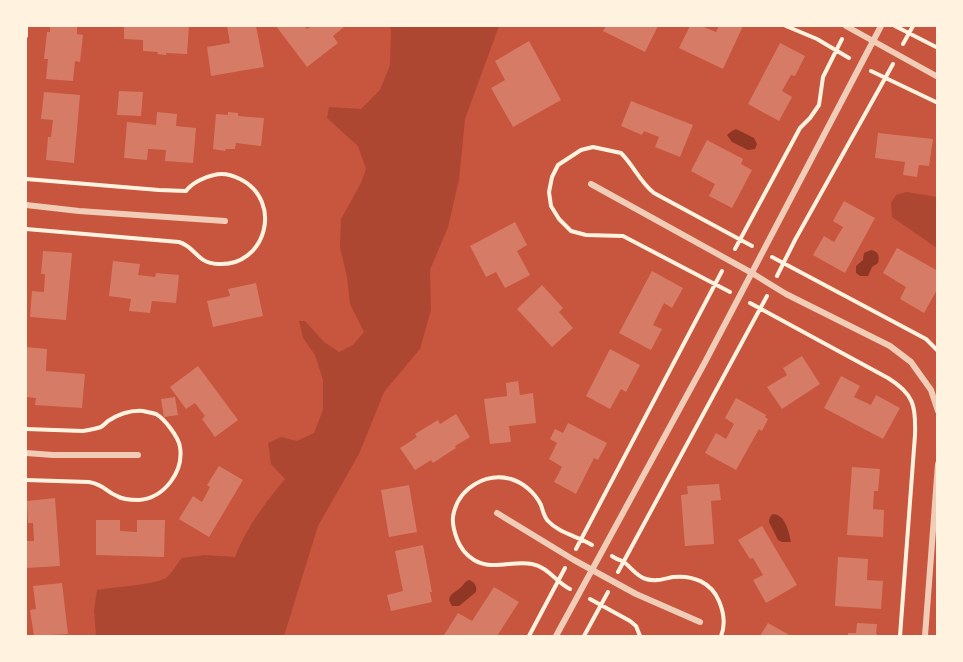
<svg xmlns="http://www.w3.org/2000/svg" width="963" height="662" font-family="Lato,sans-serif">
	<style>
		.green { fill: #ae4732 }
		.water { fill: #8f3625 }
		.building { fill: #d67c66 }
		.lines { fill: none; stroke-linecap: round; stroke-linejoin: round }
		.path { stroke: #fff3e0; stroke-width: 4 }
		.minor { stroke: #f1ccb7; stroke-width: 6 }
	</style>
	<rect width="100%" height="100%" fill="#c8553d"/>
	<!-- green -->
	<path class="green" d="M389 26H499L465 119 459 180 448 227 430 270 431 310 420 349 384 392 359 454 318 526 284 636H96L94 610 97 590C112 587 157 585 167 577 173 572 177 563 182 558L205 555 235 557C246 528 265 503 285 479L271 464 268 443 281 437 297 441 314 433 323 410V380L315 355 303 338 299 321H305L324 342 339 352 353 345 364 332 350 304 347 277 340 247 341 219 361 183 366 169 358 146 327 118 329 107 361 109 380 90 390 65 391 30Z
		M906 192 937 197V248L892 217 891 203 896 195Z"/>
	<!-- water -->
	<path class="water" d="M736 129 754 138 757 144 755 149 748 150 732 142 727 135 732 131Z
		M871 250C878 251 880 256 878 263L872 267 868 276H860L856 273V266L863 260 864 253Z
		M773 514C786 515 789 533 791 542H782L778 540 769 522 770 517Z
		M469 580C475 582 477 586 476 592L459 606H452L449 600C451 592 455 593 460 588 464 585 464 582 469 580Z"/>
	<!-- building -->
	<path class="building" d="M50 26H77V34L83 35 80 62 75 61 73 81 46 79 48 59H44L47 32H50Z
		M124 26H189L187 54 166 53V55L157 54 158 52 143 51V40L124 39Z
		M227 26H256L264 67 211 76 207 47 230 43Z
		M276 26H304L307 29 312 26H343L344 27 333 36 338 43 307 67Z
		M606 26H658L645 52 603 31Z
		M690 26H701L716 32 719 26H743L723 69 679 48Z
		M529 41 561 100 513 127 491 88 505 80 495 61Z
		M780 43 805 56 795 76 791 75 782 91 792 97 779 121 748 104Z
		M119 91 143 92 141 116 117 115Z
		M44 92 80 95 74 163 46 160 48 137H51L53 120 41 119Z
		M631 101 693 125 680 157 655 147 659 137 644 131 642 135 621 126Z
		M157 112 177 114 176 126 196 128 193 163 165 161 166 150 148 149 147 160 124 158 127 122 156 125Z
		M228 112 238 113V116L264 118 261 146 236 143 235 149H226L225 151 213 149 216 114 228 115Z
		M878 133 933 139 929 166 919 165 917 177 903 175 905 162 875 158Z
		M707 140 743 159 741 164 752 170 732 208 709 196 715 184 691 171Z
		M844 201 875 218 845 273 813 255 824 236 834 242 843 227 833 221Z
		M515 222 527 245 517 251 530 275 505 288 496 272 486 277 470 246Z
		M897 248 938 271V288L924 313 900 299 906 287 883 273Z
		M43 251 72 253 66 320 30 317 32 291 44 292 45 274H41Z
		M113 261 140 264 138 275 155 277 156 273 179 275 176 303 152 301 150 313 129 311 131 299 109 296Z
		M652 271 683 288 672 308 664 303 653 325 662 329 651 350 619 333Z
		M256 283 263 316 213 327 207 301 230 296 228 289Z
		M542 285 563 308 559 312 573 328 552 347 517 309Z
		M26 347 47 349 46 371 85 374 82 408 35 405 36 398 26 397Z
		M610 349 640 365 626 392 621 389 610 409 586 396Z
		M802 356 820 384 782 409 767 387 787 375 783 368Z
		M198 366 238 420 215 437 202 419 205 416 195 403 186 409 170 387Z
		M841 376 860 386 854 397 871 405 876 395 900 408 883 439 824 408Z
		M518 381 520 395 533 393 536 423 509 426 511 442 490 444 484 399 507 396 506 383Z
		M175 397 178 415 164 417 161 399Z
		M736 398 766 415 765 417 768 419 762 431 759 429 736 470 705 453 716 433 726 439 734 424 725 418Z
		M456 414 470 437 455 446 456 448 433 463 431 460 415 470 400 448 417 437 415 434 438 420 440 424Z
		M568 423 607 443 598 460 594 458 576 494 554 482 562 467 549 459 557 443 550 439 555 429 563 433Z
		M219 466 243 480 209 537 179 519 193 496 202 502 210 487 207 485Z
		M852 467 880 469 878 491H874L873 509 884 510 883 537 847 535Z
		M719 484 721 500 711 501 714 544 685 546 681 495 688 494 687 486Z
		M409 485 417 532 389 537 381 490Z
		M55 498 60 566 26 568V541H34L33 523H28L27 501Z
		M96 520H120V531L137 532V520H165L164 557 96 555Z
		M762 526 797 585 766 603 753 580 763 575 753 558 750 559 738 540Z
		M423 545 432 592H430L432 602 391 611 387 595 403 591 395 551Z
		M838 557 868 559 867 580 883 581 881 609 835 606Z
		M62 583 68 634 34 636 30 610 36 609 33 586Z
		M494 587 519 602 497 636H446L444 635 458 613 472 621Z
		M768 623 791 636H760Z
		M857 623 877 624 876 634H877V636H848V633H856Z"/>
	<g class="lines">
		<!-- path -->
		<path class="path" d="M786 26 817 39 849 58
			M895 26 938 48
			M26 36V26
			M903 44 913 26
			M871 71 938 103
			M26 179 159 190 186 191C192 183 204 177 214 175 222 173 232 175 240 179 284 201 266 267 218 264 196 263 196 247 179 242L26 229
			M735 249 800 128 810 118 819 105 823 77 842 39
			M772 257 926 339 938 351
			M777 276 795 240 893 64
			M730 292 623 236 586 235 571 231 559 219 551 206 549 192 552 177 558 165 581 150 593 147 621 153C634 166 640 182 654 193L752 246
			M750 303 888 378C914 394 916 406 915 435L900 636
			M26 429 83 431C89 430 95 429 101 427 104 425 106 423 108 421 119 414 130 410 143 411 147 412 153 413 156 414 165 419 179 438 180 447 184 472 164 498 139 500 133 500 123 500 117 496 105 491 105 485 89 482L26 480
			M576 549 722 271
			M612 556C615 559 621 560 624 562 632 568 636 576 646 579 655 582 664 579 673 577 693 575 711 582 719 601 724 613 726 624 721 636
			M618 572 767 296
			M570 589C556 582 548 567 532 564 513 560 492 571 474 560 466 555 460 547 457 539 454 531 451 521 454 512 460 488 486 472 511 479 524 483 535 493 541 505 543 511 544 517 548 521 560 534 578 536 592 545
			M590 599 630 621 636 626 640 636
			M529 636 565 568
			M584 636 608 592"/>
		<!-- minor -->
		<path class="minor" d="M846 26 938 77
			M591 184 752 273 786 294 890 346 911 362 931 390 938 411
			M26 205 79 211 225 221
			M26 453 53 455H138
			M497 513 574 560 636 594 700 622
			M556 636 704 364 881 26
			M925 636 938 464"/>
	</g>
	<!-- border -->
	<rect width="963" height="662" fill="none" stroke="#fff3e0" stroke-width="54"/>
</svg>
